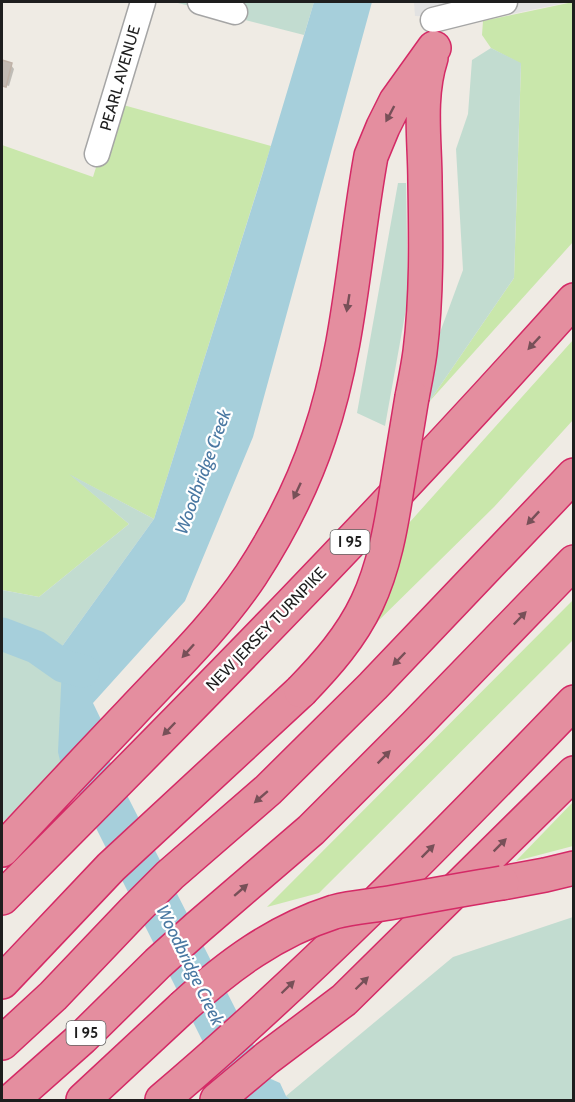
<svg xmlns="http://www.w3.org/2000/svg" width="575" height="1102" font-family="Cabin,sans-serif">
	<style>
		.grass { fill: #c9e7ab }
		.wetland { fill: #c2dcd0 }
		.parking { fill: #e2e2e2 }
		.water { fill: #a6cfdb }
		.shadow { fill: #0003 }
		.lines { fill: none; stroke-linecap: round; stroke-linejoin: round }
		.river { stroke: #a6cfdb; stroke-width: 33 }
		.building { fill: #c3bbb4; stroke: #c0b2a7; stroke-width: 1.5 }
		.minor-casing { stroke: #a5a5a5; stroke-width: 27 }
		.highway-casing { stroke: #d42a66; stroke-width: 36 }
		.minor { stroke: #fff; stroke-width: 24 }
		.highway { stroke: #e48e9f; stroke-width: 33 }
		.highway-bridge-casing { stroke: #d42a66; stroke-width: 36; stroke-linecap: butt }
		.highway-bridge { stroke: #e48e9f; stroke-width: 33 }
		.oneway { fill: #775058 }
		.labels { text-anchor: middle; dominant-baseline: central; stroke-width: 4.5; stroke-linejoin: round; paint-order: stroke }
		.shield { fill: #fff; stroke: #626262; stroke-width: 1.5 }
		.shield-label { font-size: 15px; font-weight: bold; fill: #1e1e1e }
		.street-label { font-size: 16px; fill: #1e1e1e; stroke: #fff }
		.water-label { font-size: 18px; font-style: italic; fill: #4a78a2; stroke: #fff }
	</style>
	<rect width="100%" height="100%" fill="#efebe4"/>
	<!-- grass -->
	<path class="grass" d="M573 2V242L429 402 514 278 521 64 491 48 482 35 483 21Z
		M116 103 271 146 154 519 72 476 129 524 39 597 2 590V145L93 177Z
		M573 340V420L494 507 370 629 400 533Z
		M573 600V640L319 893 267 907Z
		M573 802V846L516 861Z"/>
	<!-- wetland -->
	<path class="wetland" d="M174 2H314L304 35Z
		M491 48 521 63 514 278 429 402 435 346 463 270 456 149 468 114 472 60Z
		M398 183H406L408 298 385 426 357 413Z
		M69 474 154 519 63 645 61 765 2 823V590L39 597 129 524Z
		M573 917V1100H291L286 1096 453 957Z"/>
	<!-- parking -->
	<path class="parking" d="M414 2H570L488 19 415 16Z"/>
	<!-- water -->
	<path class="water" d="M314 2H372L253 437 185 601 93 703 107 732 99 740 271 1079 280 1083 286 1096 291 1100H232L68 772 61 765 58 752 63 645 154 519 263 172Z"/>
	<!-- shadow -->
	<path class="shadow" d="M2 62 11 65 14 69 9 86 2 84Z"/>
	<g class="lines">
		<!-- river -->
		<path class="river" d="M2 634 36 647 63 666 83 671"/>
	</g>
	<!-- building -->
	<path class="building" d="M2 60 12 63 6 87 2 86Z"/>
	<g class="lines">
		<defs>
			<path id="minor" d="M200 2 235 12
				M433 20 505 2
				M97 154 143 2"/>
			<path id="highway" d="M412 397C415 382 418 367 420 352 427 296 426 238 425 182 425 141 418 98 431 58
				M2 850C44 805 86 760 129 715 171 670 217 626 251 575 279 532 303 485 319 437 350 347 354 249 371 156L383 127 396 101 434 48
				M502 883 545 875 574 868
				M2 898C196 703 390 506 574 300
				M2 982 111 867 301 691
				M2 1043 53 996 134 911 170 875 268 790 373 686 574 475
				M12 1100 82 1038 158 963 197 928 311 830 415 726 574 562
				M83 1100 183 1007
				M162 1100C307 977 441 840 574 702
				M217 1100 267 1058 344 1000 574 773"/>
		</defs>
		<!-- minor casing -->
		<use href="#minor" class="minor-casing"/>
		<!-- highway casing -->
		<use href="#highway" class="highway-casing"/>
		<!-- minor -->
		<use href="#minor" class="minor"/>
		<!-- highway -->
		<use href="#highway" class="highway"/>
		<defs>
			<path id="highway-bridge" d="M301 691C327 664 351 637 367 603 384 567 391 527 397 488 402 458 407 427 412 397
				M183 1007C229 965 275 931 334 912 352 907 371 906 389 903 427 896 465 889 502 883"/>
		</defs>
		<!-- highway-bridge casing -->
		<use href="#highway-bridge" class="highway-bridge-casing"/>
		<!-- highway-bridge -->
		<use href="#highway-bridge" class="highway-bridge"/>
	</g>
	<!-- one-way arrows -->
	<defs><path id="oneway-solid" d="M-6-.8H1V-3.2L6.5 0L1 3.2V.8H-6Z" transform="scale(1.5)"/></defs>
	<g class="oneway">
		<use href="#oneway-solid" transform="translate(390 114) rotate(118)"/>
		<use href="#oneway-solid" transform="translate(348 303) rotate(99)"/>
		<use href="#oneway-solid" transform="translate(534 343) rotate(133)"/>
		<use href="#oneway-solid" transform="translate(297 491) rotate(115)"/>
		<use href="#oneway-solid" transform="translate(533 518) rotate(133)"/>
		<use href="#oneway-solid" transform="translate(520 618) rotate(-46)"/>
		<use href="#oneway-solid" transform="translate(188 651) rotate(132)"/>
		<use href="#oneway-solid" transform="translate(399 659) rotate(134)"/>
		<use href="#oneway-solid" transform="translate(169 729) rotate(134)"/>
		<use href="#oneway-solid" transform="translate(384 757) rotate(-45)"/>
		<use href="#oneway-solid" transform="translate(261 797) rotate(139)"/>
		<use href="#oneway-solid" transform="translate(500 845) rotate(-45)"/>
		<use href="#oneway-solid" transform="translate(428 851) rotate(-45)"/>
		<use href="#oneway-solid" transform="translate(241 890) rotate(-41)"/>
		<use href="#oneway-solid" transform="translate(362 983) rotate(-44)"/>
		<use href="#oneway-solid" transform="translate(288 987) rotate(-44)"/>
	</g>
	<g class="labels">
		<!-- shield labels -->
		<g class="shield">
			<rect x="330.5" y="530" width="39" height="24" rx="4.5"/>
			<rect x="66.5" y="1021" width="39" height="24" rx="4.5"/>
		</g>
		<g class="shield-label">
			<text x="350" y="542">I 95</text>
			<text x="86" y="1033">I 95</text>
		</g>
		<!-- street labels -->
		<g class="street-label">
			<text transform="translate(120 78) rotate(-74)">PEARL AVENUE</text>
			<text transform="translate(266 629) rotate(-46)">NEW JERSEY TURNPIKE</text>
		</g>
		<!-- water labels -->
		<g class="water-label">
			<text transform="translate(203 472) rotate(-70)">Woodbridge Creek</text>
			<text transform="translate(190 965) rotate(64)">Woodbridge Creek</text>
		</g>
	</g>
	<!-- border -->
	<rect width="575" height="1102" fill="none" stroke="#1e1e1e" stroke-width="6"/>
</svg>
